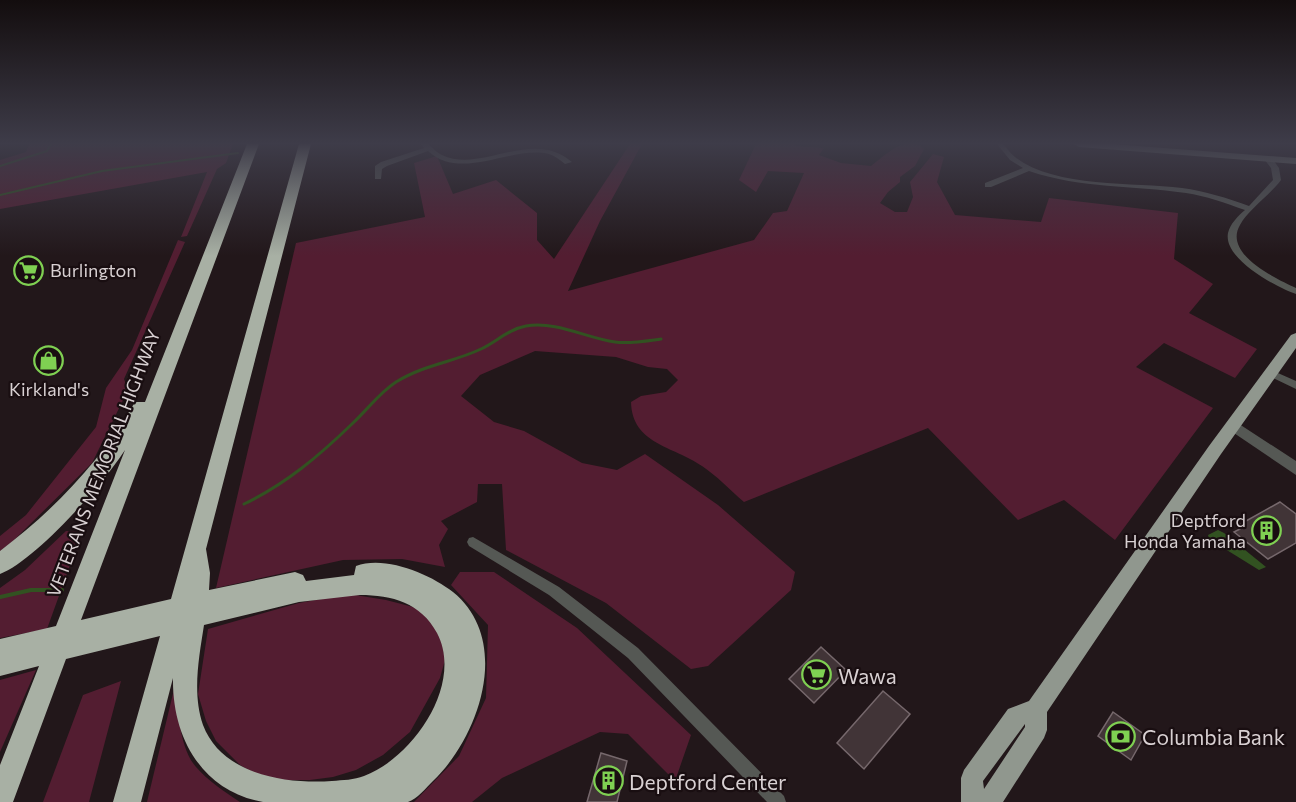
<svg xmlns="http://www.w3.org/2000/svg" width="1296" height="802" font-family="Commissioner,sans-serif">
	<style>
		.green { fill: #531d31 }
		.water { fill: #325221 }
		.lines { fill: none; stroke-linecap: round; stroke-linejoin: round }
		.stream-far2 { stroke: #325221; stroke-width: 2 }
		.stream-far1 { stroke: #325221; stroke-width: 3 }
		.stream { stroke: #325221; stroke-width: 4 }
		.building { fill: #413437; stroke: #76686c; stroke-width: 1.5 }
		.minor { fill: #555854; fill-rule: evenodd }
		.tertiary { fill: #555854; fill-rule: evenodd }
		.secondary { fill: #777c74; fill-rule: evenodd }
		.primary { fill: #90978e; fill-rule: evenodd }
		.motorway { fill: #a8b0a4; fill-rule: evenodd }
		.labels { text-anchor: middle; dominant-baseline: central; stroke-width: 4.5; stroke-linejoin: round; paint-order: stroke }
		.poi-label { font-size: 18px; fill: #d8d0d2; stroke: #190e11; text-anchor: start }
		.street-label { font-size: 18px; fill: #d8d0d2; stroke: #190e11 }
		.near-poi-label { font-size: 21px; fill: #d8d0d2; stroke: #190e11; text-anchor: start }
	</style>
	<rect width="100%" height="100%" fill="#22171a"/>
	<!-- green -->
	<path class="green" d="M29 144H233L226 163 217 169 187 236 181 237 207 172 0 209V160L26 152Z
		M630 144H642L600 221 568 291 754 240 773 213 787 211 804 173 768 171 756 192 739 180 756 144H796V146L824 148 819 155 841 163 871 166C886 155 906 133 924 149L915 166 900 177V182L888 192 880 203 895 212H907L913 197 910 182 933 154 944 157 937 182 955 215 1041 222 1049 198 1178 213 1174 259 1213 284 1189 313 1257 349 1235 378 1164 343 1136 367 1213 408 1115 540 1064 500 1018 520 928 428 744 502C730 490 717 476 702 466 673 446 632 444 631 402L641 396 666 392 678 380 667 369 648 367 616 357 535 351 480 375 461 396 494 422 524 431 582 463 617 470 645 454 718 505 795 572 791 590 708 666 691 669 606 603 506 550 502 484H478L477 502 441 521 448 529 439 545 445 567 402 559 343 560 216 588 296 243 425 217 414 163 437 156 453 194 496 180 537 213V240L554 259Z
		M178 240 185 242 124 379 128 390 92 463 11 543 0 551V536L26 515 96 427 106 388 132 350Z
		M66 531 82 532 47 629 0 638V588L25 570Z
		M460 572H494L577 628 691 735 675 781 628 734 600 732 502 778 472 802H414L459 756 486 698 488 625 451 585Z
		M349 594 386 600 417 608 433 622 442 642 445 660 440 678 410 732 383 755 356 770 333 777 310 780H265L240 765 216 741 206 721 198 694 208 629 299 603Z
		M36 670 0 752V680Z
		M121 681 89 802H43L83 695Z
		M176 681C177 705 179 748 196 767 208 781 225 792 240 802H147Z"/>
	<!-- water -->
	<path class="water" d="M1218 530 1224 533 1266 567 1259 570 1209 539 1208 535Z"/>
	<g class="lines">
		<!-- stream-far2 -->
		<path class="stream-far2" d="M0 166 47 151 51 144
			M0 195 102 171 238 153"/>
		<!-- stream-far1 -->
		<path class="stream-far1" d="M244 504C286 484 320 455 353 423 368 409 379 393 396 382 423 365 454 362 481 349 496 342 509 329 526 326 557 321 586 338 615 342 630 344 646 341 661 339"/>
		<!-- stream -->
		<path class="stream" d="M0 597 31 590H62"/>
	</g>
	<!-- building -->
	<path class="building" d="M1280 502 1296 514V543L1268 559 1234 532 1240 529 1237 526Z
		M821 647 846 670 814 703 789 679Z
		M883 691 910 714 864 769 837 743Z
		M1113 712 1145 735 1131 760 1098 736Z
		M601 753 627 761 617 802H587Z"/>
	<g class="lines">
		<!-- minor -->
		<path class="minor" d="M421 144H428C432 147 437 153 442 155 482 174 532 127 572 162L565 164C560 160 555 156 549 154 511 145 462 182 428 151L387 166 382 169 381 179H375V166L381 162 424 148Z
			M997 144H1003C1007 148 1011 154 1015 157 1054 188 1134 182 1182 188 1205 191 1227 198 1249 206L1273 180 1271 168 1264 159 1271 157 1279 168 1281 180C1269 196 1248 210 1240 225 1223 254 1275 278 1296 288V294C1276 287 1223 259 1228 233 1230 224 1238 216 1245 210 1225 203 1206 196 1186 193 1131 185 1083 189 1029 171L991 187H985V183L1023 168 1010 160Z
			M1271 370 1296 381V389L1267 375 1266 373 1267 371Z
			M473 537 559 587 638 648 784 796 786 802H767L628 658 549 595 469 546 467 542 469 538Z"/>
		<!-- tertiary -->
		<path class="tertiary" d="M1233 420 1296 461V475L1228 429 1226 425 1228 421Z"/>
		<!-- secondary -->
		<path class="secondary" d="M1074 144H1111L1296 158V164L1079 147Z"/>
		<!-- primary -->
		<path class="primary" d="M1296 333V348L1221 454 1047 712V730L1044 738 1003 802H961V778L964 770 1008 709 1029 701 1209 446 1291 335ZM1025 724V727L984 789 983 781Z"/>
		<!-- motorway -->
		<path class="motorway" d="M247 144H259L81 620 171 599 299 144H311L206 549 210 573 209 590 295 572 303 575 306 581 354 575 356 566C385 555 430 574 453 592 513 641 479 737 433 781 426 788 417 799 408 802 399 802 353 802 340 802 316 802 287 802 263 802 201 791 172 736 173 678L141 802H113L160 636 66 659 13 802H0V765L39 666 0 676V639L56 626 125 450C104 483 35 561 0 574V551C55 509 100 462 135 402H145ZM360 595C392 595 421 603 437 633 464 684 413 758 364 776 354 780 343 780 332 781 286 784 222 775 203 725 192 693 199 657 204 625L299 602Z"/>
	</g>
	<!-- sky -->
	<linearGradient id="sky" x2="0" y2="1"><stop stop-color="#130d0e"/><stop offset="0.56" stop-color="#3e3c49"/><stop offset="1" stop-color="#3e3c49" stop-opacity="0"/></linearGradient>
	<rect width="1296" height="256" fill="url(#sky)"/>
	<!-- icons -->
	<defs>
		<symbol id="supermarket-ring" viewBox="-11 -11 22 22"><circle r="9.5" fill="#190e11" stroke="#7fd052" stroke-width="1.5"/><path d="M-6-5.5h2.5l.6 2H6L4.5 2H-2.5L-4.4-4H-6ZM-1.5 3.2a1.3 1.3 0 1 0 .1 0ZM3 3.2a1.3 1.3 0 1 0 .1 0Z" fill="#7fd052"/></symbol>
		<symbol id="shop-ring" viewBox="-11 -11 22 22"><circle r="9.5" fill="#190e11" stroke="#7fd052" stroke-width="1.5"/><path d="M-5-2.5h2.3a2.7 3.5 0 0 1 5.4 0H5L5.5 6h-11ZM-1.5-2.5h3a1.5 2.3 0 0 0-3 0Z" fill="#7fd052"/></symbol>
		<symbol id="building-ring" viewBox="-11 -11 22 22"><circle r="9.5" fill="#190e11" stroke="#7fd052" stroke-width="1.5"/><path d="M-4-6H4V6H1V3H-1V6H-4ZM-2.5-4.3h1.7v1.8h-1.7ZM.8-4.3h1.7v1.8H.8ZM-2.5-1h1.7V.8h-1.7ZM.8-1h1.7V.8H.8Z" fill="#7fd052"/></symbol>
		<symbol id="bank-ring" viewBox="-11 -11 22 22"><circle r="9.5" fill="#190e11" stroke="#7fd052" stroke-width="1.5"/><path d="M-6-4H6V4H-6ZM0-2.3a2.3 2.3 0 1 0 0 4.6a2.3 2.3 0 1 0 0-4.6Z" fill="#7fd052"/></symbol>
	</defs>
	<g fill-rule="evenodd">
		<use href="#supermarket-ring" x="12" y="254" width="33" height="33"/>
		<use href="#shop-ring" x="32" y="344" width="33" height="33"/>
		<use href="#building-ring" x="1250" y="514" width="33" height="33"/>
		<use href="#supermarket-ring" x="800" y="658" width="33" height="33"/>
		<use href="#bank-ring" x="1104" y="720" width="33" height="33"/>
		<use href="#building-ring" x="592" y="764" width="33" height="33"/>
	</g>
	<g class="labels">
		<!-- poi labels -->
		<g class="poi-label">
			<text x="50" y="270">Burlington</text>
			<text x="49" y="389" text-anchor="middle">Kirkland's</text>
			<text x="1246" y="520" text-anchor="end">Deptford<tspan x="1246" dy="21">Honda Yamaha</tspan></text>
		</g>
		<!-- street labels -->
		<g class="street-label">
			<text transform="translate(103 463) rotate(-69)">VETERANS MEMORIAL HIGHWAY</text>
		</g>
		<!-- near-poi labels -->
		<g class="near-poi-label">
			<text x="838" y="675">Wawa</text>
			<text x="1142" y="736">Columbia Bank</text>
			<text x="629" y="781">Deptford Center</text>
		</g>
	</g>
</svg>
